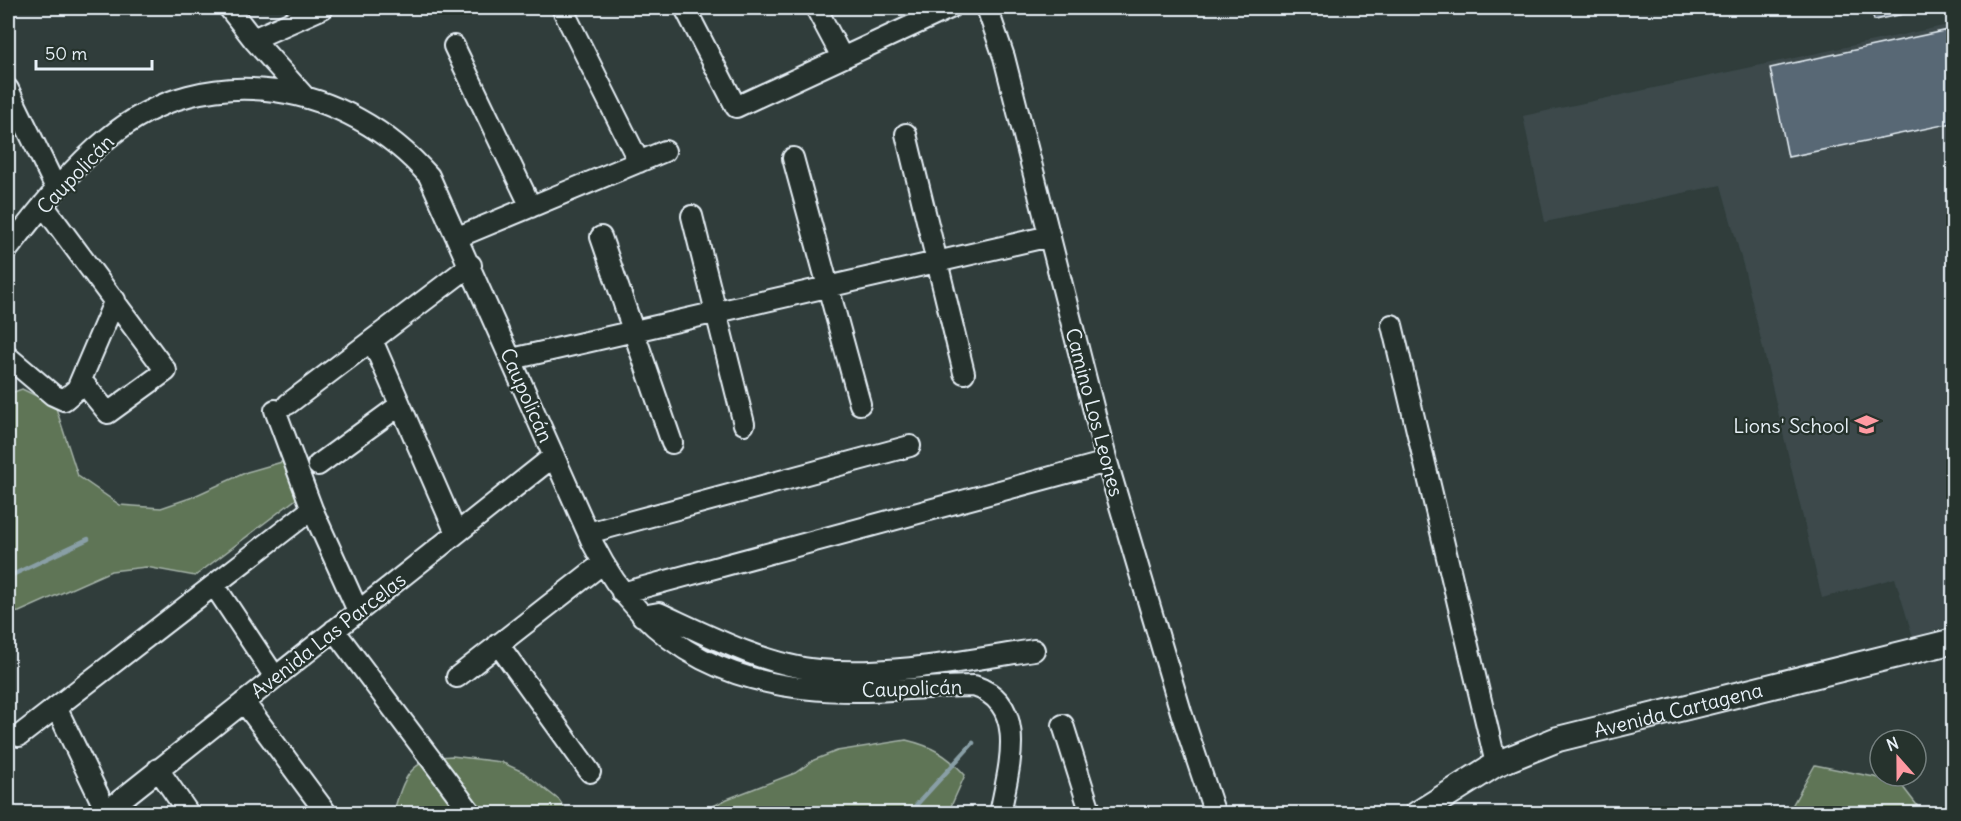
<svg xmlns="http://www.w3.org/2000/svg" width="1961" height="821" font-family="Delius,sans-serif">
	<style>
		.built { fill: #3c4a4c }
		.green { fill: #5f7457; stroke: #a4b2a8; stroke-width: 1.5 }
		.lines { fill: none; stroke-linecap: round; stroke-linejoin: round }
		.stream { stroke: #899fa6; stroke-width: 4.5 }
		.building { fill: #596774; stroke: #e8f1f8; stroke-width: 1.5 }
		.minor-casing { stroke: #e8f1f8; stroke-width: 24 }
		.major-casing { stroke: #e8f1f8; stroke-width: 28 }
		.minor { stroke: #26332d; stroke-width: 20 }
		.major { stroke: #26332d; stroke-width: 24 }
		.labels { text-anchor: middle; dominant-baseline: central; stroke-width: 4.5; stroke-linejoin: round; paint-order: stroke }
		.street-label { font-size: 20px; fill: #e8f1f8; stroke: #26332d }
		.poi-label { font-size: 20px; fill: #e8f1f8; stroke: #26332d; text-anchor: end }
	</style>
	<rect width="100%" height="100%" fill="#303d3b"/>
	<filter id="ink" filterUnits="userSpaceOnUse"><feTurbulence type="fractalNoise" baseFrequency=".0167" numOctaves="2"/><feDisplacementMap in="SourceGraphic" scale="12" xChannelSelector="R" yChannelSelector="G"/><feConvolveMatrix kernelMatrix="1 2 1 2 8 2 1 2 1" color-interpolation-filters="sRGB"/></filter>
	<g filter="url(#ink)">
		<!-- built -->
		<path class="built" d="M1953 24V625L1913 637 1895 578 1822 598 1745 272 1721 185 1545 222 1523 116Z"/>
		<!-- green -->
		<path class="green" d="M22 389 55 405 78 476 120 505 161 508 190 498 247 472 282 462 300 496 195 576 146 567 111 571 19 612 8 613V448C14 433 8 411 8 394Z
			M906 740C932 746 947 755 965 775L948 813H700L727 799 795 773 814 760 837 751Z
			M452 756 501 762 523 772 559 800 568 813 393 814C404 776 410 758 452 756Z
			M1815 765 1899 782 1923 813H1788Z"/>
		<g class="lines">
			<!-- stream -->
			<path class="stream" d="M8 577 88 539
				M908 814 973 743"/>
		</g>
		<!-- building -->
		<path class="building" d="M1871 8H1908L1909 13 1874 20Z
			M1953 29V123L1788 157 1770 68Z"/>
		<g class="lines">
			<defs>
				<path id="minor" d="M229 8 253 39 304 96
					M562 8 639 162
					M685 8 736 107 950 8
					M816 8 842 57
					M987 8 1004 57 1107 462 1181 712 1215 814
					M253 39 323 8
					M454 46 531 207
					M8 89 56 188
					M906 134 964 373
					M793 158 860 404
					M43 205 166 371 108 413 81 380
					M692 216 744 424
					M458 237 665 151
					M601 237 672 443
					M8 249C39 210 69 170 108 138 207 55 348 83 429 176L593 544C648 654 741 692 860 691 898 691 936 686 974 686 1030 704 1008 770 1000 814
					M1392 325 1496 764
					M372 340 456 533
					M8 357 53 395 64 400 77 389 115 300
					M512 359 1050 236
					M288 404 471 265
					M275 410 312 509 358 611
					M318 465 400 405
					M588 533 910 446
					M214 585 275 677
					M622 593 1107 462
					M642 616 659 613C707 635 767 666 819 670 890 676 963 661 1034 650
					M334 630 472 814
					M498 644 590 772
					M457 677 603 563
					M244 702 327 814
					M56 707 106 811
					M1063 725 1091 814
					M19 736 312 509
					M158 769 189 814
					M103 814 554 456"/>
				<g id="major">
					<path id="s1" d="M1417 814 1496 764 1558 739 1954 641"/>
				</g>
			</defs>
			<!-- minor casing -->
			<use href="#minor" class="minor-casing"/>
			<!-- major casing -->
			<use href="#major" class="major-casing"/>
			<!-- minor -->
			<use href="#minor" class="minor"/>
			<!-- major -->
			<use href="#major" class="major"/>
		</g>
	</g>
	<!-- icons -->
	<defs>
		<symbol id="school-bare" viewBox="-9 -9 18 18"><path d="M0-5L7-2L0 1L-7-2ZM-4 1L0 2.5L4 1V4Q0 6-4 4Z" fill="#ff9aa2" stroke="#26332d" stroke-width="2.5" paint-order="stroke"/></symbol>
	</defs>
	<g fill-rule="evenodd">
		<use href="#school-bare" x="1850" y="408" width="33" height="33"/>
	</g>
	<g class="labels">
		<!-- street labels -->
		<g class="street-label">
			<text transform="translate(75 174) rotate(-46)">Caupolicán</text>
			<text transform="translate(527 395) rotate(66)">Caupolicán</text>
			<text transform="translate(1095 412) rotate(75)">Camino Los Leones</text>
			<text transform="translate(328 635) rotate(-38)">Avenida Las Parcelas</text>
			<text transform="translate(912 688) rotate(-2)">Caupolicán</text>
			<text stroke="none"><textPath href="#s1" startOffset="284">Avenida Cartagena</textPath></text>
		</g>
		<!-- poi labels -->
		<g class="poi-label">
			<text x="1849" y="425">Lions' School</text>
		</g>
	</g>
	<!-- margin -->
	<rect width="1961" height="821" fill="none" stroke="#26332d" stroke-width="30"/>
	<rect x="15" y="15" width="1931" height="791" fill="none" stroke="#e8f1f8" stroke-width="2" filter="url(#ink)"/>
	<!-- north arrow -->
	<g transform="translate(1898 758) rotate(339)"><circle r="28" fill="#26332d" stroke="#747f7e" stroke-width="1.5"/>
	<path d="M0-4.5L10 22L0 15L-10 22Z" fill="#ff9aa2"/>
	<text y="-9" font-size="16" font-weight="bold" text-anchor="middle" fill="#e8f1f8">N</text>
	</g>
	<!-- scale -->
	<path d="M36 60v9h116v-9" fill="none" stroke="#e8f1f8" stroke-width="3"/>
	<text x="45" y="60" font-size="18" fill="#e8f1f8" stroke="#26332d" stroke-width="4.5" paint-order="stroke">50 m</text>
</svg>
